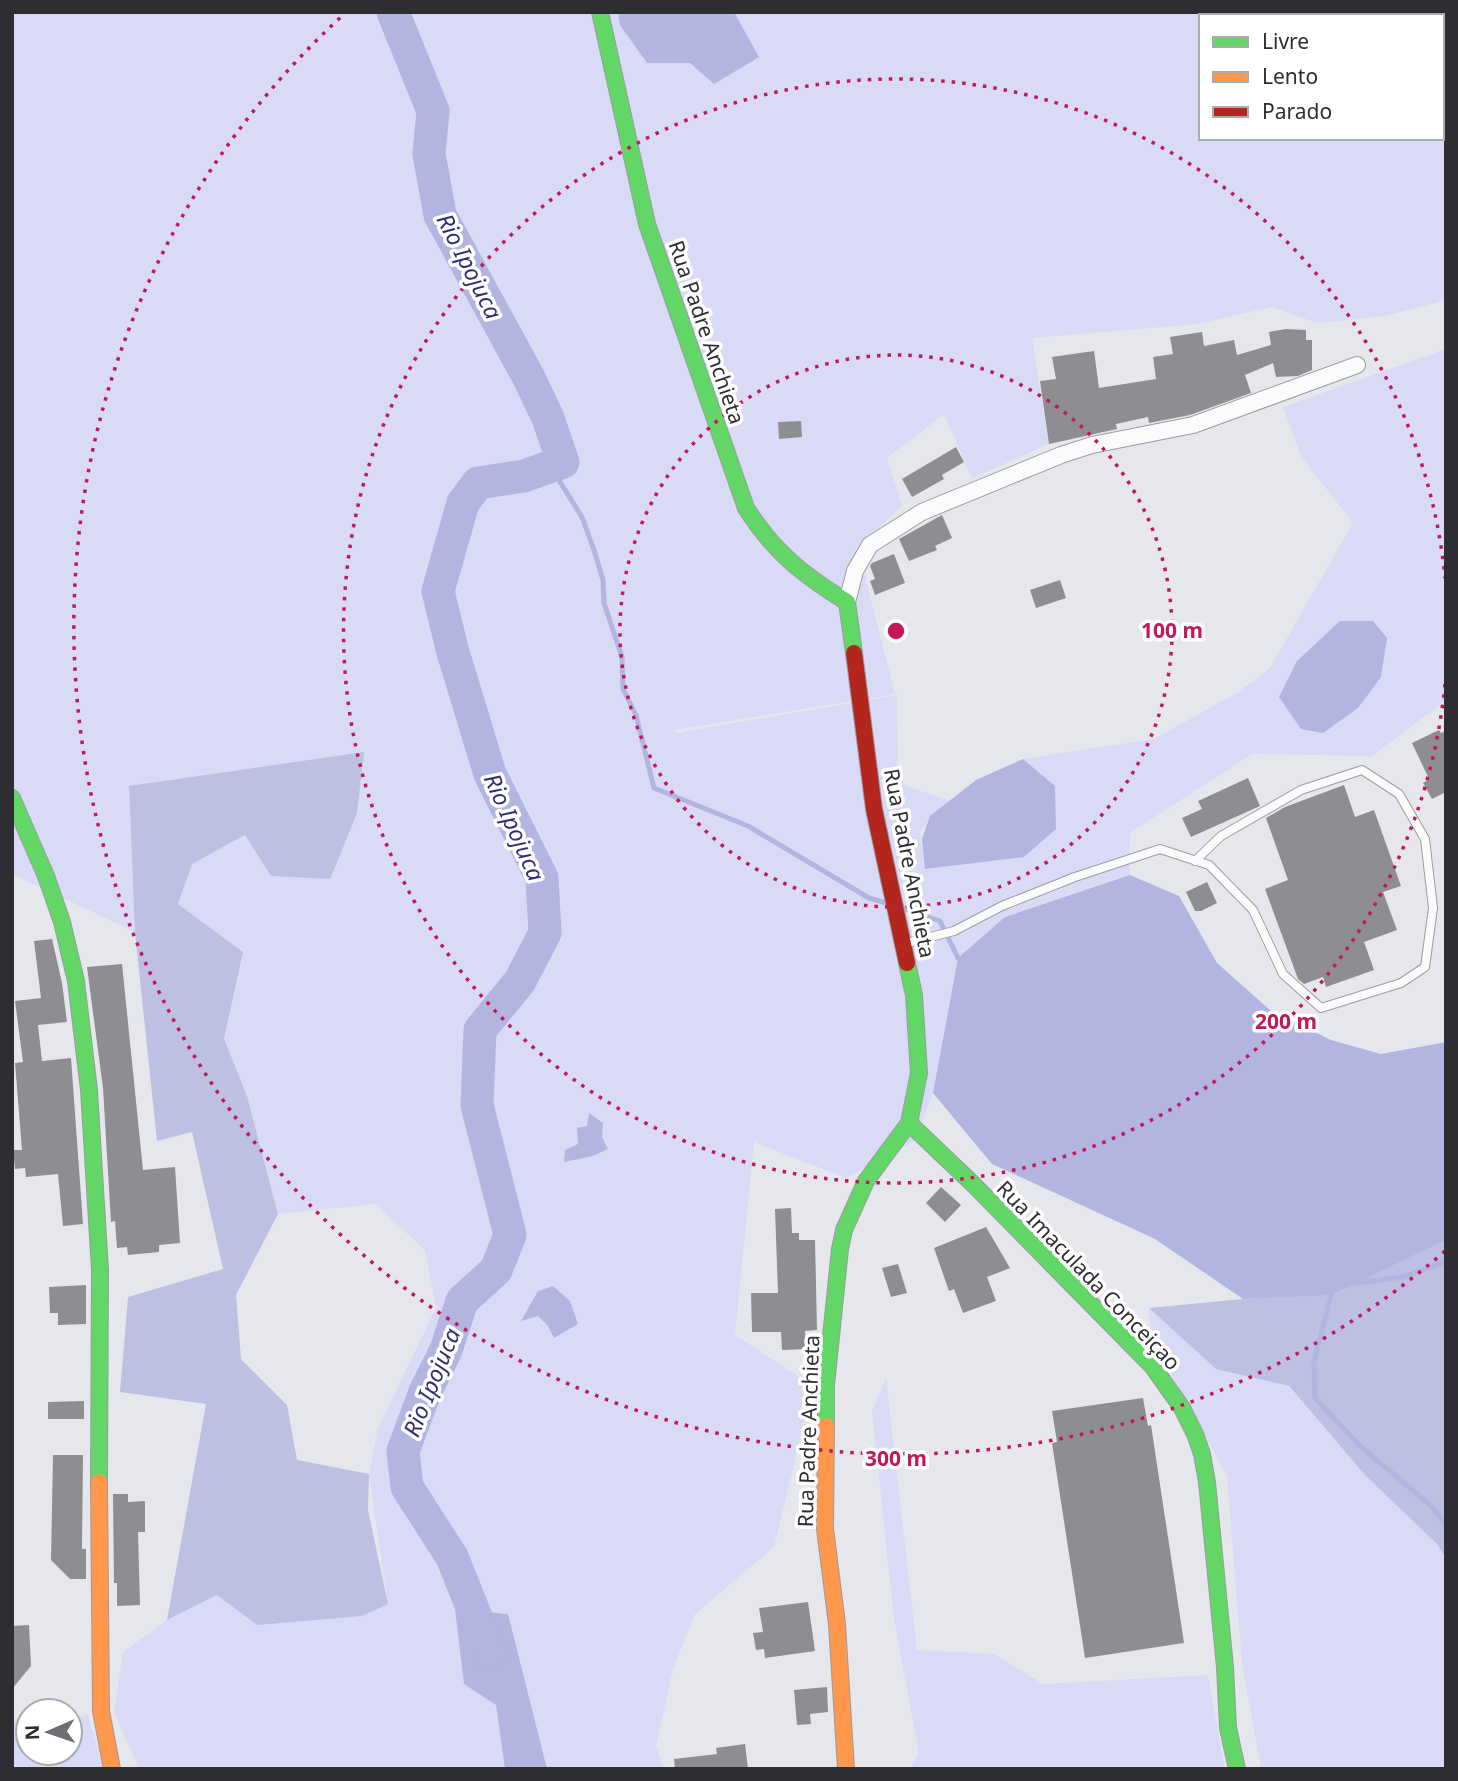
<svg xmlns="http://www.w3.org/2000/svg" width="1458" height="1781" font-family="'Noto Sans',sans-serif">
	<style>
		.green { fill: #d8daf6; fill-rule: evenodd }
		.forest { fill: #bdbfe3 }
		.water { fill: #b2b5e0 }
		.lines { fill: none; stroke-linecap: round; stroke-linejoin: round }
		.stream { stroke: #b2b5e0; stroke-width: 5 }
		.river { stroke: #b2b5e0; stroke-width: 33 }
		.building { fill: #8d8d92 }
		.lane-casing { stroke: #9c9ca1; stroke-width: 10 }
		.street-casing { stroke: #9c9ca1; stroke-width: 18 }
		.fast-casing { stroke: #9c9ca1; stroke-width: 18 }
		.slow-casing { stroke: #9c9ca1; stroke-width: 18 }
		.jam-casing { stroke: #9c9ca1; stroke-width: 18 }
		.lane { stroke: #fbfbfc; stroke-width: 8 }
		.street { stroke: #fbfbfc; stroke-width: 16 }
		.fast { stroke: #63d668; stroke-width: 16 }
		.slow { stroke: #ff974d; stroke-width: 16 }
		.jam { stroke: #b3261e; stroke-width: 16 }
		.ring { fill: none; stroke: #c2185b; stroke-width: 3.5; stroke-dasharray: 3.5 7 }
		.labels { text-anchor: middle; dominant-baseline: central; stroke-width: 7; stroke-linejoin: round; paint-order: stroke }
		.street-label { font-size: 21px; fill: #2d2d32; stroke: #fff }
		.water-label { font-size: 23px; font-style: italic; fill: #322c72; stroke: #fff }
		.centre { fill: #c2185b; stroke: #fff; stroke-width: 3.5 }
		.ring-label { font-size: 21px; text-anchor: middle; font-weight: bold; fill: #c2185b; stroke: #fff; stroke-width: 7; stroke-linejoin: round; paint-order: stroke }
	</style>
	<rect width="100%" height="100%" fill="#e6e7ed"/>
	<!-- green -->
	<path class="green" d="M12 12H1446V300L1385 316 1317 323 1271 307 1197 324 1032 338 1049 444 972 478 944 414 887 458 902 506 858 548 895 694 674 730 676 733 897 695 898 783 950 801 920 831 925 869 1024 857 1056 829 1055 786 1023 759 1154 739 1237 693 1270 668 1353 523 1301 456 1283 407 1446 349V700L1372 756 1252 754 1130 833V875L1005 917 953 984 933 1093 915 1141 846 1178 754 1142 735 1335 813 1386 774 1547 695 1614 673 1669 656 1746 664 1769H547L507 1614 456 1610 496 1704 505 1769H139L114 1712 123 1652 167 1620 217 1595 257 1625 388 1604 369 1474 378 1428 436 1308 425 1250 375 1204 278 1214 247 1096 224 1039 243 952 178 904 191 864 245 835 357 813 129 787 135 932 12 874ZM1201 16H1442V138H1201Z
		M1149 1308 1216 1369 1288 1386 1365 1475 1437 1544 1446 1558V1769H1261L1242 1663 1227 1476 1150 1334Z
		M886 1379 917 1650 994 1654 1043 1684 1208 1675 1225 1769H910L919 1753 894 1619 872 1411Z
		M88 1715 103 1769H12V1722L28 1721V1753H70V1717Z"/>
	<!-- forest -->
	<path class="forest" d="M364 752 357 813 330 879 271 876 245 835 192 864 178 904 243 952 224 1039 247 1096 278 1214 236 1295 241 1359 287 1405 297 1460 369 1474 368 1510 388 1604 362 1616 257 1625 217 1595 167 1620 206 1404 120 1392 128 1297 223 1269 192 1132 157 1141 135 932 129 786Z
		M1446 1240V1558L1437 1544 1365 1475 1289 1386 1216 1369 1149 1308 1243 1299 1331 1294Z"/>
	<!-- water -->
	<path class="water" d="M618 12H734L759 57 714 84 690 63H647L620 25Z
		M1340 621H1373L1387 638 1381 677 1358 708 1323 733 1301 729 1279 697 1297 661Z
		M1023 759 1055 786 1056 829 1024 857 925 869 922 839 930 816 976 780Z
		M1130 875 1179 896 1217 963 1270 1010 1331 1040 1381 1054 1446 1042V1240L1331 1295 1243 1299 1155 1239 992 1164 933 1093 958 958 1005 917Z
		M589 1113 603 1123 602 1137 608 1149 593 1156 564 1162 565 1150 578 1144 577 1128 587 1126Z
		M553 1286 570 1301 578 1324 554 1338 548 1326 538 1316 521 1321 538 1291Z
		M455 1609 508 1614 547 1769H505L496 1705 464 1684Z"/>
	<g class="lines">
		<!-- stream -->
		<path class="stream" d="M563 462 560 482 582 517 594 550 603 580 604 603 622 657 623 689 636 715 654 788 748 826 869 898 886 903
			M902 908 940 921 958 958
			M1356 1283 1404 1277 1446 1261
			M1331 1295 1314 1362 1315 1398 1361 1447 1429 1504 1446 1524"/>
		<!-- river -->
		<path class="river" d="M393 12 433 111 429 154 440 215 529 378 548 418 563 462 524 476 478 483 463 503 438 591 452 649 490 774 542 878 545 933 520 981 480 1030 477 1105 510 1235 496 1270 462 1301 446 1350 425 1392 403 1451 407 1487 452 1557 490 1652"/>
	</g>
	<!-- building -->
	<path class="building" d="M1286 329 1306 330V340H1312V370L1298 376 1276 377 1273 363 1245 375 1251 393 1190 415 1149 423 1148 417 1116 424 1117 429 1049 444 1040 381 1056 379 1052 357 1094 351 1099 388 1156 379 1153 357 1173 354 1170 337 1202 332 1204 346 1234 340 1237 355 1271 345 1269 332Z
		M801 421 802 437 779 439 778 422Z
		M956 447 964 462 942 475 944 479 912 497 902 479Z
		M942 515 952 538 935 546 937 550 909 561 899 539Z
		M894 554 905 583 875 595 870 581 875 579 870 566 872 563Z
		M1060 580 1066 598 1036 608 1030 590Z
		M1439 730 1441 733 1446 731V792L1432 799 1423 783 1429 779 1412 743Z
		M1248 778 1260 806 1191 837 1182 818 1202 809 1198 801Z
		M1344 785 1355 817 1374 810 1401 886 1383 892 1397 930 1364 942 1374 970 1326 987 1323 977 1304 984 1298 979 1265 889 1288 880 1266 818 1285 807Z
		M1207 882 1217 903 1201 911H1195L1186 892Z
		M52 939 62 983 67 1022 38 1025 42 1061 71 1058 83 1224 63 1226 58 1174 26 1177 25 1168 15 1169 13 1150H22L15 1063 23 1062 15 1001 41 998 34 941Z
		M122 964 143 1170 175 1167 180 1243 159 1245V1252L128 1255 127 1247 117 1248 115 1221 111 1222 103 1088 87 967Z
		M941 1187 961 1205 945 1222 926 1203Z
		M791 1208 792 1233H799V1240H815L817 1330 805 1331 806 1349 782 1350 781 1332H752L751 1293H778L775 1209Z
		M986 1227 1010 1268 987 1277 996 1301 963 1313 954 1289 949 1291 934 1248Z
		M898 1264 907 1293 891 1297 882 1268Z
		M86 1285V1324L58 1325V1313H50L49 1287Z
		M1143 1398 1148 1426 1151 1425 1184 1643 1085 1658 1052 1443 1057 1442 1052 1411Z
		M84 1401V1419H48V1402Z
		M53 1455H83L82 1549H86V1579H70L51 1560Z
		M113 1494H128V1502L145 1501V1532H138L140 1605 117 1606V1583H114Z
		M808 1602 815 1651 765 1658 764 1649 756 1650 753 1633 763 1632 759 1608Z
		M29 1625 31 1666 12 1689V1626Z
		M827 1687 828 1712 810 1714 811 1724 797 1725 794 1690Z
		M745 1744 748 1769H675L674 1759 717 1754 716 1748Z"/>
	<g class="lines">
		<defs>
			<path id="lane" d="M907 943 954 931 1002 906 1075 877 1160 849 1209 865 1253 910 1283 974 1321 1008 1401 983 1425 967 1433 908 1425 839 1399 794 1362 770 1301 790 1221 836 1195 861"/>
			<path id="street" d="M847 602 855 571 870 545 922 512 1061 455 1092 445 1193 425 1357 365"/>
			<path id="fast" d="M600 12 647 224 746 508C774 552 803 575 847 602L854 653
				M12 798 46 876 62 922 76 981 89 1090 100 1270 99 1482
				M909 1123 974 1185 1153 1367 1182 1408 1195 1434 1202 1454 1207 1482 1225 1667 1228 1728 1237 1769
				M826 1426V1385L840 1249 844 1230 866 1181 909 1123 919 1073 914 995 907 963"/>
			<path id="slow" d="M826 1426 825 1529 837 1624 846 1769
				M99 1482 101 1711 112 1769"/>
			<path id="jam" d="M854 653 874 809 907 963"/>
		</defs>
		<!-- lane casing -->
		<use href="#lane" class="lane-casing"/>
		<!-- street casing -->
		<use href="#street" class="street-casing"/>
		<!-- fast casing -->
		<use href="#fast" class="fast-casing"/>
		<!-- slow casing -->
		<use href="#slow" class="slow-casing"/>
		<!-- jam casing -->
		<use href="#jam" class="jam-casing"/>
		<!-- lane -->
		<use href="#lane" class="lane"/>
		<!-- street -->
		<use href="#street" class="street"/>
		<!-- fast -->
		<use href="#fast" class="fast"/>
		<!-- slow -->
		<use href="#slow" class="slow"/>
		<!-- jam -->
		<use href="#jam" class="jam"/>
	</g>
	<!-- distance rings -->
	<g class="ring">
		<circle cx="896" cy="631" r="276"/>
		<path d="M1445 684A552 552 0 1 1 1445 578"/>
		<path d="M1445 1251A828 828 0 0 1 342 16"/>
	</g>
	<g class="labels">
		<!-- street labels -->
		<g class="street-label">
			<text transform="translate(707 332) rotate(71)">Rua Padre Anchieta</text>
			<text transform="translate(910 863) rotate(79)">Rua Padre Anchieta</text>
			<text transform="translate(1089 1275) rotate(46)">Rua Imaculada Conceiçao</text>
			<text transform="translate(808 1431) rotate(-88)">Rua Padre Anchieta</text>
		</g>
		<!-- water labels -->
		<g class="water-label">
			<text transform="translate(470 266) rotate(63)">Rio Ipojuca</text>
			<text transform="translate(515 827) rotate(66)">Rio Ipojuca</text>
			<text transform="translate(431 1382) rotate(-68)">Rio Ipojuca</text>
		</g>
	</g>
	<circle cx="896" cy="631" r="10" class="centre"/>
	<g class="ring-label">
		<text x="1172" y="638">100 m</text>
		<text x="1286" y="1029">200 m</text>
		<text x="896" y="1466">300 m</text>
	</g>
	<!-- border -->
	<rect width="1458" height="1781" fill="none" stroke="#2d2d32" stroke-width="28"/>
	<!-- legend -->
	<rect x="1199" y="14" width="245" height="126" fill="#ffffff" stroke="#ababad" stroke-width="2"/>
	<rect x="1213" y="37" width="35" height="10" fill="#63d668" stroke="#ababad" stroke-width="2"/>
	<text x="1262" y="49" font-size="21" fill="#2d2d32">Livre</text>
	<rect x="1213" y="72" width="35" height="10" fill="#ff974d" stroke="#ababad" stroke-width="2"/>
	<text x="1262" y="84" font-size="21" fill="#2d2d32">Lento</text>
	<rect x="1213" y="107" width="35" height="10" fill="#b3261e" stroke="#ababad" stroke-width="2"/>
	<text x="1262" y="119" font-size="21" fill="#2d2d32">Parado</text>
	<!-- north arrow -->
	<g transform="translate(49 1732) rotate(268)"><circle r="33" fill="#ffffff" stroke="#ababad" stroke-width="2"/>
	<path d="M0-5L12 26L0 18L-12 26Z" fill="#6e6e73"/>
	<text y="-10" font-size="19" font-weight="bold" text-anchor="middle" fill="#2d2d32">N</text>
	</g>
</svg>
